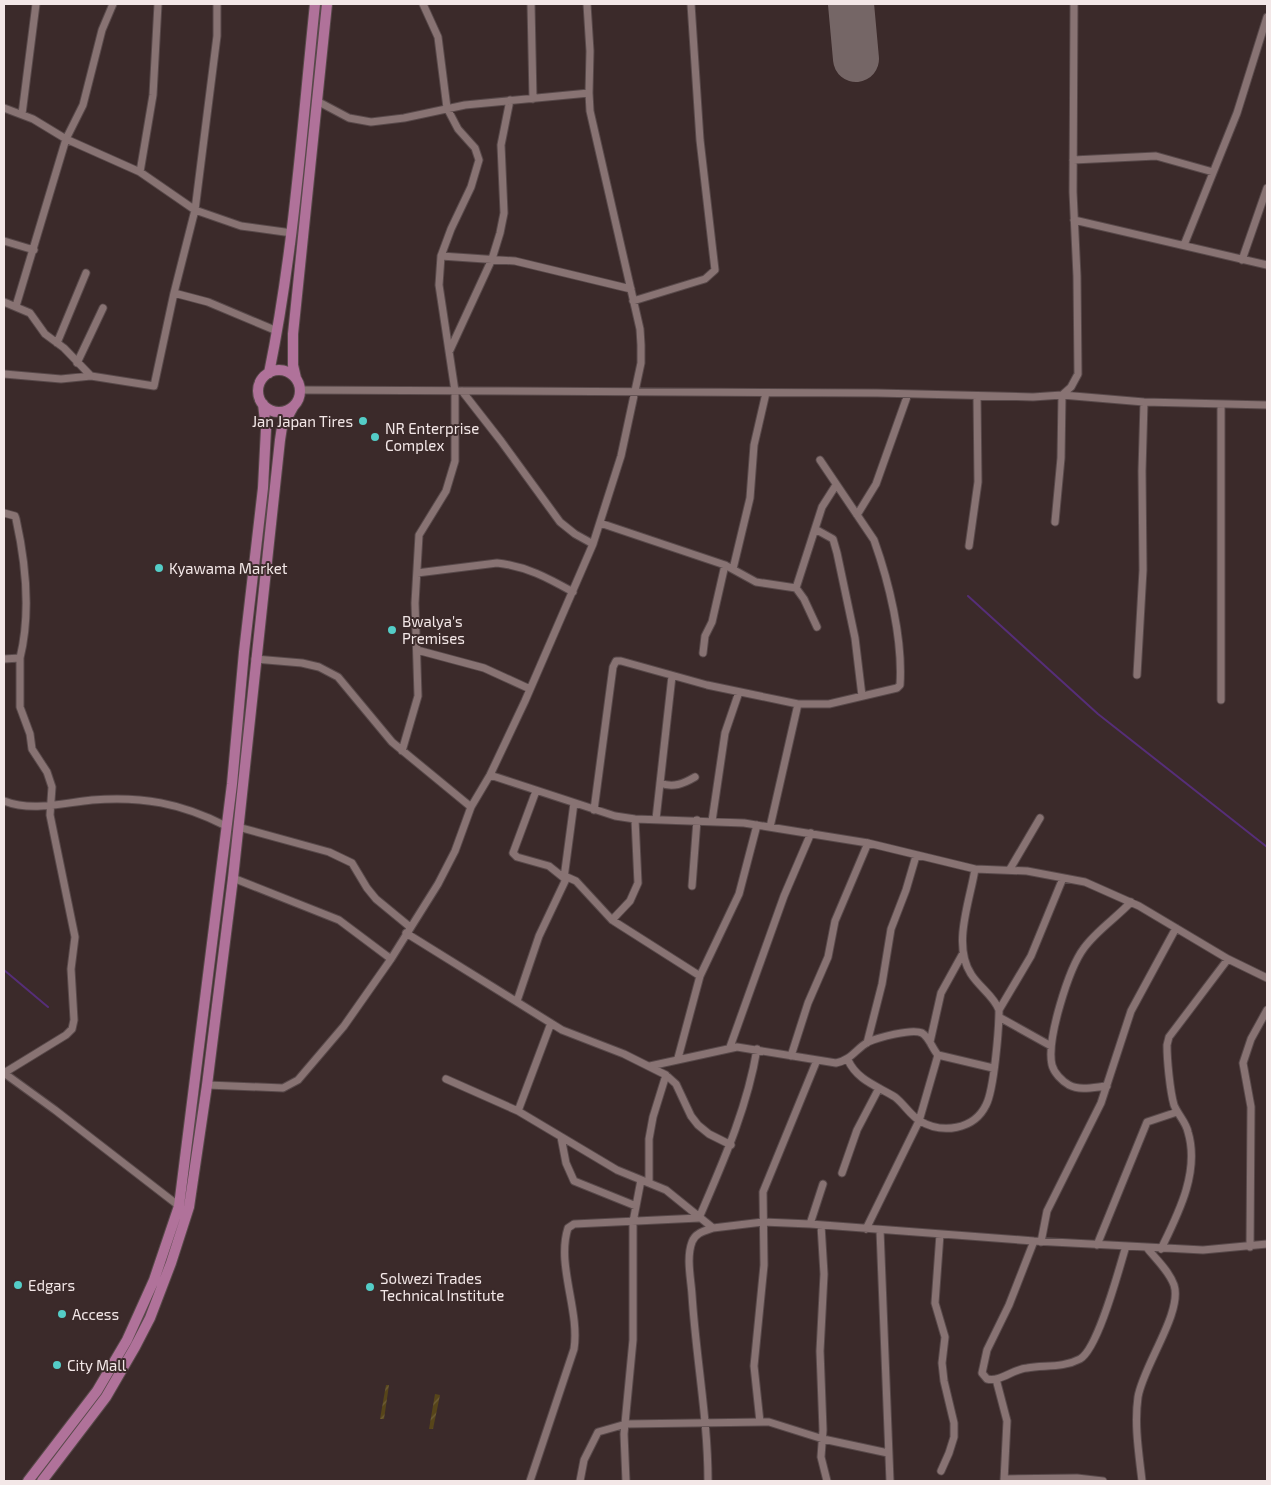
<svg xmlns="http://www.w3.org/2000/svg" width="1271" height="1485" font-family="'Exo 2',sans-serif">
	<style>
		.garden { fill: url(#garden-furrows) }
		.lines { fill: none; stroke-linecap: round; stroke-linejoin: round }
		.stream { stroke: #562e78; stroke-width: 2 }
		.runway { stroke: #756666; stroke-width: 46 }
		.minor-casing { stroke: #58494a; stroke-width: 9 }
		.highway-casing { stroke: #58494a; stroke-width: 12 }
		.minor { stroke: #887373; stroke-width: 7 }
		.highway { stroke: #b0729a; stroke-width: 10 }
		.poi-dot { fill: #54cdc7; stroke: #3b2a2a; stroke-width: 2 }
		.labels { text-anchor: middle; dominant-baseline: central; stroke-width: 4; stroke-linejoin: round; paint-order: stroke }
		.poi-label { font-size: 15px; fill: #f3e7e7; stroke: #3b2a2a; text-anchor: start }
	</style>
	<defs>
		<pattern id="garden-furrows" width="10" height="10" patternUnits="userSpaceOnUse" patternTransform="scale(1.25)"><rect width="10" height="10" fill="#574519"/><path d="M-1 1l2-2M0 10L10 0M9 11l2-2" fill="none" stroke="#70603a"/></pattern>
	</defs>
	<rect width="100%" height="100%" fill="#3b2a2a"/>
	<!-- garden -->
	<path class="garden" d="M386 1385H389L384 1419H380Z
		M435 1394 440 1395 433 1429H429Z"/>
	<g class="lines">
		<!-- stream -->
		<path class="stream" d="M968 596 1098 714 1267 847
			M4 970 48 1007"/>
		<!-- runway -->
		<path class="runway" d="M851 4 856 59"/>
		<defs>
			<path id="minor" d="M531 4 533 99
				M587 4 590 51 589 93
				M4 108 33 119 66 139 140 172 195 210 241 226 292 233
				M22 114 36 4
				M1073 160 1156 156 1213 172
				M140 172 153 95 158 4
				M1074 220 1267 265
				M4 241 34 250
				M1184 245 1237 113 1267 17
				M441 256 515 261 631 289
				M1242 260 1267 188
				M174 293 195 210 217 36V4
				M633 301 705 279 715 270 700 140 691 4
				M4 302 30 313 45 334 64 348 91 376
				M16 306 66 139 83 105 102 30 113 4
				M57 343 86 273
				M450 350 492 259 500 233 504 213 501 145 510 100
				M77 363 103 308
				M4 374 61 379 91 376 154 386 174 293 208 302 277 331
				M300 390 877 393 1033 397 1062 395 1071 387 1078 374 1077 276 1073 192 1074 4
				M462 391 501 441 560 522 575 534 593 544
				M1221 404V700
				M4 513 15 516 16 519C26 564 31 613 20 658L4 659
				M857 515 876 484 908 394
				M1055 522 1061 458 1062 395 1144 402 1267 405
				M600 523 725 565 756 582 796 588 804 599 817 627
				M815 529 833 539 837 553 855 638 862 696
				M969 546 978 482 977 396
				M733 569 750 498 754 445 766 393
				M417 573 497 563C526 566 548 578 573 592
				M796 588 822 507 836 485
				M417 650 484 668 530 689
				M703 653 705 636 712 622 725 565
				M255 659 302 663 319 667 338 677 392 742 471 807
				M1137 675 1143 570 1142 471 1144 402
				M402 751 418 696 415 603 419 535 446 491 455 461V391L439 285 441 256 451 229 471 187 479 160 475 148 458 129 447 108 438 37 423 4
				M490 775 615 816 635 819 744 823 868 843 975 869 1027 871 1085 882 1139 906 1228 959 1267 978
				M660 783C673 788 683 784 695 777
				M536 791 513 853 517 857 549 866 564 878
				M4 801C32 812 63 803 92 800 142 796 181 803 226 826
				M594 810 613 667 616 661H621L707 685 798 704H829L897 688 900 685C903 639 889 582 874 540L820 460
				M656 819 672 676
				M712 821 725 733 739 692
				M238 827 329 852 352 863 367 888 376 899 410 927
				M770 827 798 704
				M1010 869 1040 818
				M233 878 339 920 391 959
				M564 878 574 803
				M692 886 697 820
				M612 920 630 901 638 883 635 819
				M406 933 562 1030 624 1054 666 1075 676 1084 691 1116 698 1125 709 1134 731 1145
				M517 1001 539 936 567 877 576 881 612 920 700 976
				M999 1010 1031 956 1063 878
				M999 1017 1051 1046
				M930 1042 941 993 962 955
				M867 1043 882 984 891 929 906 890 916 856
				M730 1047 784 896 811 833
				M791 1056 808 1003 828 957 835 921 868 843
				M678 1058 700 976 739 894 757 825
				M848 1060C857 1080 877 1086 895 1097 904 1104 911 1116 920 1121 942 1134 974 1130 986 1105 994 1090 999 1029 999 1010 994 996 979 987 971 974 952 945 970 901 975 869
				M650 1066 737 1047 836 1063C851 1060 856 1049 868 1042 877 1038 912 1028 922 1033 929 1037 932 1048 938 1055L993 1068
				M4 1073 66 1035 72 1029 74 1020 71 969 75 937 50 815 52 787 47 772 32 749 30 734 20 707V658
				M4 1073 55 1110 179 1206
				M446 1079 518 1111 617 1170 666 1190 713 1228 763 1222 810 1224 1034 1241 1203 1250 1267 1244
				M207 1085 283 1088 298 1080 344 1026 391 959 438 884 455 851 471 807 490 775 525 701 593 544 621 456 641 363V345L640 329 590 111 589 93 465 105 404 118 371 122 349 118 317 101
				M1107 1086C1095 1087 1080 1091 1069 1085 1062 1081 1054 1073 1052 1065 1046 1040 1069 968 1084 948 1096 931 1116 918 1131 902
				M518 1111 551 1023
				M561 1137 566 1163 574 1181 636 1206
				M842 1173 857 1130 879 1088
				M649 1183V1139L653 1117 666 1075
				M810 1224 823 1184
				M821 1225 824 1274 820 1351 823 1430 821 1457 827 1481
				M866 1229 919 1121 938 1055
				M880 1230 890 1481
				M940 1234 935 1303 945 1337 942 1363 944 1381 954 1423V1437L949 1453 941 1471
				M1034 1241 1009 1305 987 1350 982 1373 987 1379C1001 1382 1013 1369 1027 1368 1045 1365 1063 1368 1080 1359 1098 1349 1119 1269 1126 1246
				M1041 1242 1047 1211 1101 1103 1131 1011 1176 928
				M1097 1245 1147 1122 1177 1112
				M1250 1247 1251 1107 1243 1063 1251 1039 1267 1010
				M1161 1249C1178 1214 1200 1172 1188 1132 1186 1122 1178 1115 1174 1105 1170 1091 1167 1060 1167 1045L1169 1037 1228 959
				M996 1379 1007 1421 1004 1481
				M760 1422 754 1366 764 1265 763 1192 817 1060
				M1004 1479 1077 1478 1103 1481
				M530 1481 574 1349C580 1310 556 1265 568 1228L574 1224 699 1218C723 1162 747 1109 757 1049
				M580 1481 584 1460 598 1432 626 1424 769 1422 823 1439 888 1453
				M626 1481 624 1434 633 1340V1222L641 1180
				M708 1481C708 1419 696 1358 692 1295 691 1279 686 1258 692 1242 695 1233 704 1231 713 1228
				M1142 1481C1139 1454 1134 1425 1138 1397 1143 1366 1183 1312 1174 1285 1169 1271 1156 1259 1147 1248"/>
			<path id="highway" d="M258 391a21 21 0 1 1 42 0a21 21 0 1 1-42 0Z
				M269 373C294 251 302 127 315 4
				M296 378 293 365V334L327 4
				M28 1481 97 1391 127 1340 154 1280 179 1206 232 784 244 652 263 488 266 429 263 404
				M42 1481 106 1397 135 1347 150 1318 171 1263 189 1207 207 1085 233 878 280 440 282 427 293 407"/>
		</defs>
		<!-- minor casing -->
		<use href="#minor" class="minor-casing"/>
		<!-- highway casing -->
		<use href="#highway" class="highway-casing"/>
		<!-- minor -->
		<use href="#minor" class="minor"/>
		<!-- highway -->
		<use href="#highway" class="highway"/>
	</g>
	<!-- markers -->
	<g class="poi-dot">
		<circle cx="363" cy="421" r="5"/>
		<circle cx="375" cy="437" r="5"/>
		<circle cx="159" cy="568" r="5"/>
		<circle cx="392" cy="630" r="5"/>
		<circle cx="18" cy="1285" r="5"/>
		<circle cx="370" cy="1287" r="5"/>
		<circle cx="62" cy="1314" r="5"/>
		<circle cx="57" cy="1365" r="5"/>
	</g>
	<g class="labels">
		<!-- poi labels -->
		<g class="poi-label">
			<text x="353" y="421" text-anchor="end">Jan Japan Tires</text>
			<text x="385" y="428">NR Enterprise<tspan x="385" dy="17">Complex</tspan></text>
			<text x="169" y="568">Kyawama Market</text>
			<text x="402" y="621">Bwalya's<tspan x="402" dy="17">Premises</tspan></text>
			<text x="380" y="1278">Solwezi Trades<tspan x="380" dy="17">Technical Institute</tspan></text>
			<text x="28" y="1285">Edgars</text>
			<text x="72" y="1314">Access</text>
			<text x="67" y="1365">City Mall</text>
		</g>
	</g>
	<!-- border -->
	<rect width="1271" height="1485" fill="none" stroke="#f3e7e7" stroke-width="10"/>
</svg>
